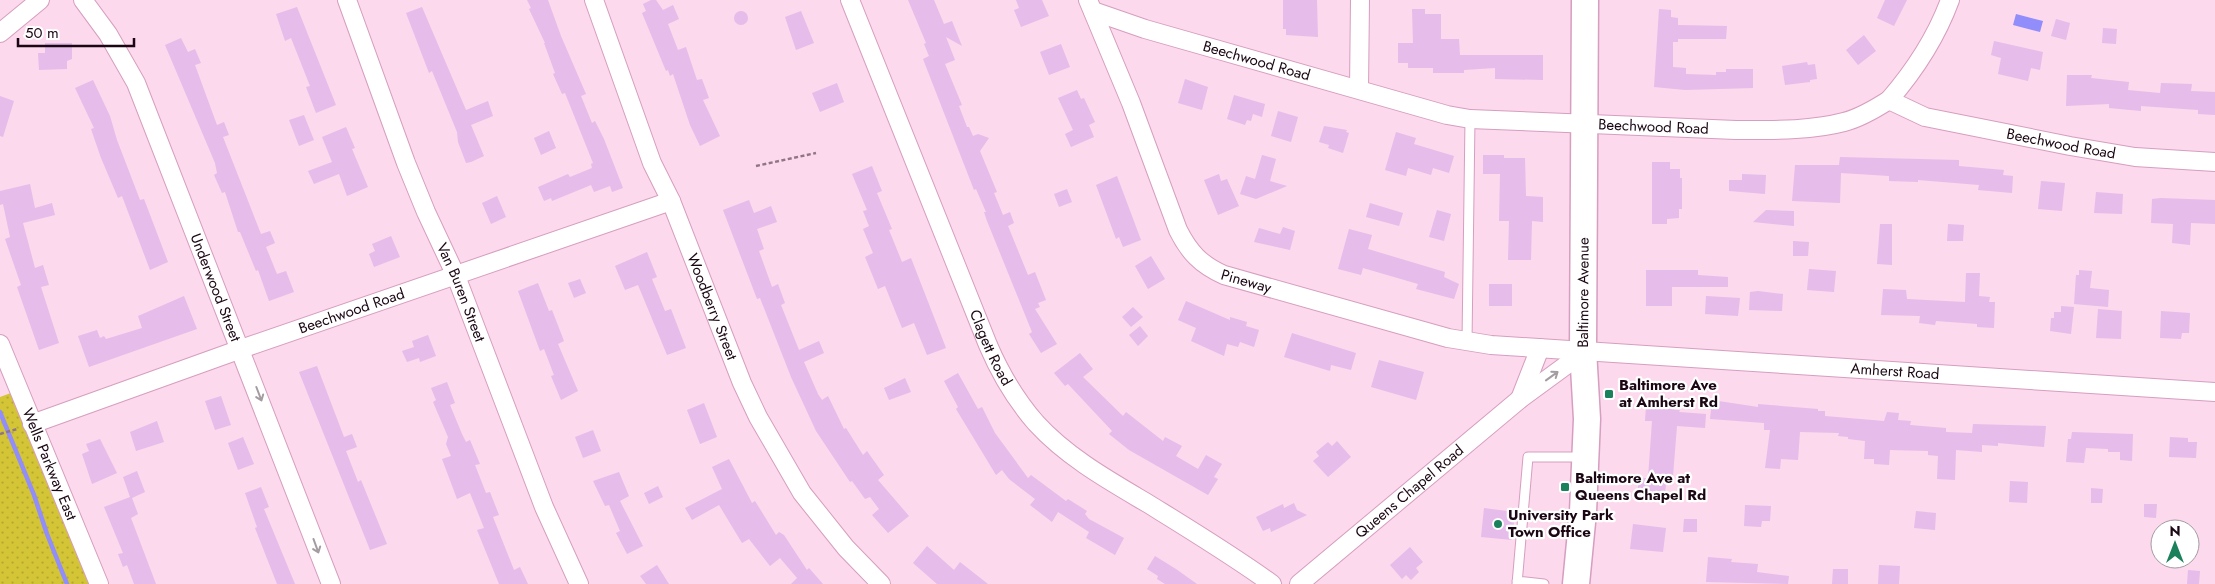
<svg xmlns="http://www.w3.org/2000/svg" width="2215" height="584" font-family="Jost,sans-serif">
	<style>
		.park { fill: url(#park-dots) }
		.water { fill: #918dfb }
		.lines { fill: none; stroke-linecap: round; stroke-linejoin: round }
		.stream { stroke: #918dfb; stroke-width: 4.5 }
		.building { fill: #e6bcea }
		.lane-casing { stroke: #d69ebf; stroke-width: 11 }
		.street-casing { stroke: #d69ebf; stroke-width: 20 }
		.primary-casing { stroke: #d69ebf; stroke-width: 29 }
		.path { stroke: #907585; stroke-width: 2.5; stroke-dasharray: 4 2.5; stroke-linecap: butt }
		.lane { stroke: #fff; stroke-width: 9 }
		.street { stroke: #fff; stroke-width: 18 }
		.primary { stroke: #fff; stroke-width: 26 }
		.oneway { stroke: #a39ca1 }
		.poi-dot { fill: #1a815c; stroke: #fff; stroke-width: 2 }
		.labels { text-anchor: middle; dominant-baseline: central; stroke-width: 4.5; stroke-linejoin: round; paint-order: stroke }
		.street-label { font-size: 15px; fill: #1a0713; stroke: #fff }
		.poi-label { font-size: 15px; font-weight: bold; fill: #1a0713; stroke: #fff; text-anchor: start }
	</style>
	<defs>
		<pattern id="park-dots" width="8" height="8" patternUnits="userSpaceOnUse" patternTransform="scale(1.25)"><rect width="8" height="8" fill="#d3c536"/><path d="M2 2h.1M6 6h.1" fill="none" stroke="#b5a82f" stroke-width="1.8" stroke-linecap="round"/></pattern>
	</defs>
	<rect width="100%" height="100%" fill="#fcd9ed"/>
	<!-- park -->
	<path class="park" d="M19 390 99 584H0V397Z"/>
	<!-- water -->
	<path class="water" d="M2016 14 2043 21 2040 32 2013 25Z"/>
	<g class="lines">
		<!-- stream -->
		<path class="stream" d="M0 412 34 495 47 534 67 584"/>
	</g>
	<!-- building -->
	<path class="building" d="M527 0H548L561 36 586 94 581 96 592 123 595 121 604 139 623 188 612 192 610 186 594 192 591 185 552 201 551 198 544 201 538 187 568 174 570 177 592 168 591 164 593 163 565 93 562 94 553 74 555 73 544 43H545L529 9 531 8Z
		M651 0H656L663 10 673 5 679 19 668 24 678 50 686 47 697 80 702 79 709 98 703 100 720 136 700 146 690 125 673 74 670 76 668 70 666 71 642 13 646 11 643 4Z
		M908 0H934L944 24 952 21 962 46 946 37 955 60 945 64 962 105 959 106 967 127H969L973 136 978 134 989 138 980 151 997 192 994 193 1003 215 1010 212 1014 223 1008 226 1028 275 1035 272 1046 300 1038 303 1040 307 1035 309 1057 344 1041 353 1029 334 1032 332 987 221 984 212H986L976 189 974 190 923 59 929 56 924 44 926 43Z
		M1016 0H1042L1049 16 1021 27 1014 10 1019 8Z
		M1283 0H1317L1318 37 1286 35V29H1283Z
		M1885 0H1907L1894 26 1877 18Z
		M297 7 336 105 316 113 306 87 310 86 291 38 285 41 276 14Z
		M422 7 466 110 488 101 493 116 471 125 484 156 471 162 466 163 458 142 457 132 432 71 429 73 406 13Z
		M1412 9H1425V14H1441V39H1459L1460 55H1543V80L1495 79V68L1464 70V73H1433V68H1408V63H1398V43H1413Z
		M1659 9 1671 10V17L1678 18V25L1727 26 1726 39H1678V42H1673V67L1686 68V74L1716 75V72H1726V69H1753V88L1685 90 1654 87Z
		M801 11 814 43 796 50 785 17Z
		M734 18a7 7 0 1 1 14 0a7 7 0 1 1-14 0Z
		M2056 19 2070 23 2066 40 2051 36Z
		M2103 28 2117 29 2116 44 2102 43Z
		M1864 35 1876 51 1858 65 1846 50Z
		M181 38 188 52 195 49 201 63 195 65 217 125 224 122 229 135 223 137 261 234 270 231 275 243 266 247 277 274 286 271 294 292 269 301 258 270 256 271 240 232H238L225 192 222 193 214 175 217 173 215 163 165 45Z
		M1994 41 2043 52 2040 70 2031 68 2028 81 1998 74 2001 58 1991 55Z
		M45 43H72V59L67 61V69L39 70 38 53H45Z
		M1061 44 1070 67 1049 75 1040 52Z
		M1807 62 1808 65 1815 64 1817 79 1810 80V82L1785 85 1782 66Z
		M2067 75H2092L2091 78 2129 82 2128 90 2160 93 2161 83 2192 84 2191 91 2215 92V115L2198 114V110L2141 106V111L2109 108V104L2066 106Z
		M1185 79 1208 87 1202 110 1178 103Z
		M93 80 110 116 117 140 140 200 144 199 168 262 150 270 122 196 118 198 101 158 91 129 94 128 75 88Z
		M837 83 844 102 820 112 812 93Z
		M1077 90 1081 99 1084 98 1095 122 1089 125 1094 137 1071 147 1065 134 1073 130 1058 98Z
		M1234 95 1265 104 1262 117 1253 114 1251 121 1247 120 1245 125 1227 119Z
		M0 96 14 101 3 137 0 136Z
		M1278 111 1298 117 1291 142 1271 136Z
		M304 115 314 140 299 146 289 120Z
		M1324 126 1347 130 1346 132 1349 133 1343 153 1328 148 1329 145 1319 142Z
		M346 127 355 148 352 149 368 187 347 196 339 174 314 184 308 171 332 162 322 137Z
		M549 131 556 148 541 155 534 138Z
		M1396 132 1416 138 1414 144 1454 156 1449 173 1433 168 1431 175 1408 168 1406 176 1385 170Z
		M1262 155 1276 159 1270 181 1287 186 1256 199 1240 194 1246 176 1255 179Z
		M1483 155H1504V158H1525L1526 196 1543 197V222L1532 221 1531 260H1508L1509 221H1499L1500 174H1483Z
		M1840 157 1959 160V166L2004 170 2003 175 2013 176 2012 193 1978 190 1979 185 1918 180V182L1889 181V176L1841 173 1840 203 1792 201 1795 165H1839Z
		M1652 162H1670V169H1680V178H1682V209H1679V218L1667 219V224H1652Z
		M872 166 882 191 877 193 892 229 889 230 902 262 911 258 946 348 927 355 914 323 902 328 885 286 878 289 865 257 873 253 863 229 869 226 863 211 867 210 852 174Z
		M1219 174 1221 181 1227 179 1239 206 1218 215 1204 180Z
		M1742 174 1766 175 1765 194 1729 191V180H1742Z
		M1117 176 1141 240 1123 247 1119 237 1116 239 1096 185Z
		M2041 181 2065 183 2062 211 2038 209Z
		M30 184 35 208 52 203 55 215 23 223 35 268 43 265 49 285 41 287 59 343 39 350 17 287 21 285 5 239 10 237 3 204 0 205V191Z
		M1067 189 1072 202 1059 207 1054 194Z
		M2096 192 2123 194 2122 214 2094 213Z
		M497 196 506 217 491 224 482 203Z
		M2161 198 2215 200V224L2191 223 2190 245 2172 243 2173 224 2151 223 2152 199Z
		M749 200 754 213 771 206 777 222 757 229 764 249 759 251 772 287 778 284 785 303 781 305 799 350 819 341 824 353 804 362 818 394 822 400 828 396 844 429 846 428 863 455 867 451 884 475 878 480 909 516 888 533 872 515 879 509 870 497 865 499 852 481 850 482 816 431 791 377 760 298 757 299 723 210Z
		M1370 203 1403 213 1399 226 1366 217Z
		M1437 210 1451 214 1444 241 1429 237Z
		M1766 210 1794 211V226L1753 222Z
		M1880 224H1892V265L1877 264Z
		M1948 224 1964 225 1963 241H1947Z
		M1283 227 1295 231 1290 250 1254 242 1259 228 1280 234Z
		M1349 229 1372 235 1368 249 1445 272 1444 277 1459 284 1454 299 1416 289 1418 284 1363 268 1361 275 1338 269Z
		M391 236 400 257 374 267 369 254 375 251 372 244Z
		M1793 241 1809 242 1808 256H1793Z
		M647 252 657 277 652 279 665 311 671 309 686 348 667 355 638 285 625 290 615 266Z
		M1151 256 1165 279 1148 289 1135 266Z
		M1809 269 1836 271 1834 292 1807 290Z
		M1646 270H1698V275L1728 277V287H1672V306H1646Z
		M2079 270 2092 271 2090 288 2109 290 2108 307 2074 304 2076 275H2079Z
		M1966 273H1980L1979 296 1990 297 1989 302H1995L1994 328 1977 327V324L1936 321 1935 325 1919 323 1920 316 1881 315 1883 289 1906 290 1907 299 1965 302Z
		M580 279 586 293 574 298 568 283Z
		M538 283 549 311 552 310 564 341 558 344 578 391 561 400 551 376 554 375 544 349 540 351 518 291Z
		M1489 284H1512V306H1489Z
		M1758 291 1783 294 1782 311 1749 310 1750 292Z
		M184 296 197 329 89 367 78 336 97 330 100 338 104 336 106 339 142 328 138 316Z
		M1706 296 1740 298 1738 316 1705 314Z
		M1186 301 1230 320V317L1247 322 1246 326 1259 330 1254 347 1240 342 1238 347 1227 344 1224 356 1191 341 1196 328 1178 320Z
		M2061 306 2074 307 2071 334 2050 331 2051 318H2054V312H2061Z
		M1133 307 1143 317 1131 327 1122 317Z
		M2098 309 2122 311 2121 339 2096 338Z
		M2161 311 2190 313 2189 333H2182L2181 339 2160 338Z
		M1140 326 1148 336 1138 346 1129 335Z
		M1292 333 1356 353 1351 370 1331 365 1330 371 1284 357Z
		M428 335 436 356 420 362 419 358 407 362 402 351 414 347 412 341Z
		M1080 353 1093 369 1083 377 1123 416 1126 412 1163 441 1165 437 1182 446 1176 456 1198 469 1206 455 1222 464 1214 477 1218 479 1208 495 1129 450 1109 434 1112 431 1068 384 1065 386 1054 373Z
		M1379 360 1424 372 1416 400 1371 387Z
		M317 366 344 437 352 434 357 447 346 451 358 482 361 480 387 544 370 550 299 372Z
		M958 373 978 409 982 407 995 433 1028 478 1031 475 1066 501 1068 499 1087 511 1085 514 1089 519 1124 538 1115 555 1086 538 1089 532 1058 512 1052 522 1030 505 1035 499 1009 479 1002 470 996 475 956 409 958 407 944 381Z
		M905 378 911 392 889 400 884 388Z
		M447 382 455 403 450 405 462 434 466 442 470 440 480 464 475 465 486 493 490 492 499 515 493 517 514 570 520 567 528 584H499L477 530 484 528 470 493 457 499 442 459 451 456 446 444 448 437 433 402 436 400 431 388Z
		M221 396 231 425 215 430 205 401Z
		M1659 398H1675L1674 410H1680L1679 412 1706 414 1705 428 1677 426 1673 476 1667 475 1664 503 1637 496 1639 478H1648L1652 421H1645L1646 406 1658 407Z
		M1712 400 1758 407V404L1818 409V411H1825V416L1884 421 1887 412 1899 413 1898 420 1911 421 1910 425 1946 428V432L1972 433 1973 424 2046 426 2044 447 1998 443V446L1982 445V452L1956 450 1955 480 1937 479 1938 456 1928 455V451L1890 450 1889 465 1874 464V459H1864L1865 441 1848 439V437L1838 436 1839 433 1800 432 1798 460 1781 459 1780 469 1765 468 1770 430H1764V423L1710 419Z
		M704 403 717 437 700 444 687 410Z
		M157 421 164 442 136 451 130 432Z
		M593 430 601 451 583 458 575 437Z
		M2072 432 2133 434 2132 461 2120 460V452H2108V449L2086 448 2084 463 2066 462 2068 439H2071Z
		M243 437 254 464 238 470 228 443Z
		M2170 437 2188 438V442H2197L2196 458 2169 457Z
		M100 439 117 473 92 484 82 454 89 451 86 444Z
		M1337 441 1351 457 1328 477 1313 461 1319 456 1316 452 1328 442 1332 446Z
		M729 459 752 503 755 501 776 535 779 532 784 535 807 570 809 568 823 584H791L797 578 780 558 770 566 749 539 742 543 719 505 692 520 685 508 722 489 712 467Z
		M137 471 145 492 132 498 138 514 131 518 156 584H134L127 565 123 567 118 554 123 553 104 507 130 497 123 477Z
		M619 472 629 496 620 501 643 546 627 554 616 533 620 531 609 505 605 506 593 481Z
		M2010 481 2028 482 2027 503 2009 502Z
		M658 486 663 497 649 504 644 493Z
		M261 487 269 507 264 509 295 584H277L255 528 257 527 245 493Z
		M2091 488 2103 489 2102 503H2091Z
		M1294 503 1297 510 1307 515 1271 532 1270 528 1263 531 1256 517 1283 504 1284 508Z
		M2144 504H2157L2156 518 2144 517Z
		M1745 505 1771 506 1770 521H1762L1761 527 1744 526Z
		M1484 508 1515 512 1512 540 1481 537Z
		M1916 511 1936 513 1935 530 1914 528Z
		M1684 519H1697V532H1683Z
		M1633 524 1666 528 1663 552 1630 549Z
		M927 546 954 570 960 562 988 584H937L913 563Z
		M1410 547 1423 562 1416 568 1419 572 1411 580 1406 575 1402 579 1390 565Z
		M1155 556 1176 569 1197 584H1165L1157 579 1158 576 1147 569Z
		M1708 557 1732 559 1731 562 1758 564 1757 572 1789 576 1788 584 1706 582Z
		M657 565 669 584H646L640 576Z
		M1879 565 1900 566 1899 584H1878Z
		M1833 569H1848V584H1832Z
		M2188 570 2200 571 2199 584H2187Z"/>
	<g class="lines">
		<defs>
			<path id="lane" d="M1467 342 1470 119
				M1517 581 1544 584
				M1517 584 1528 457H1584"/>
			<g id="street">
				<path id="s1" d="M83 0 108 34 136 83 331 584"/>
				<path id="s2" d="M347 0 406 163 426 212 456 276 544 507 579 584"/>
				<path id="s3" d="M594 0 652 163 671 201 742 383 758 417 802 493 846 548 881 584"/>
				<path id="s4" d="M850 0 988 345C1000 373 1016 400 1036 423 1067 457 1108 480 1147 503 1189 529 1232 555 1272 584"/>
				<path id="s5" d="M1088 0 1131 103 1178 230C1189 252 1201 265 1224 275L1448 338 1491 345 2215 392"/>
				<path id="s6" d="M1093 11 1145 29 1447 115 1470 119 1736 130C1771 130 1810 131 1844 122 1860 118 1875 109 1889 100L1925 117 2070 146 2135 157 2215 162"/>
				<path d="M0 33 40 0"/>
				<path d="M1359 89 1360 0"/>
				<path d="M1889 100C1915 70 1936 38 1950 0"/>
				<path id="s7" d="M0 344 99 584"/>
				<path d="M1520 399 1540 348"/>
				<path id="s8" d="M32 424 241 349 671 201"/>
				<path id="s9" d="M1299 584 1520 399 1576 358 1583 350"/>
			</g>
			<g id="primary">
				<path id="s10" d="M1576 584 1583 512 1587 419 1583 350 1585 0"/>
			</g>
		</defs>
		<!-- lane casing -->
		<use href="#lane" class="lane-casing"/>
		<!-- street casing -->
		<use href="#street" class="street-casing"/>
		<!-- primary casing -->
		<use href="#primary" class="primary-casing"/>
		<!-- path -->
		<path class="path" d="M756 166 816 153
			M0 434 17 429"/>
		<!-- lane -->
		<use href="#lane" class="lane"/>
		<!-- street -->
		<use href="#street" class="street"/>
		<!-- primary -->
		<use href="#primary" class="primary"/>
	</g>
	<!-- one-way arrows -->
	<defs><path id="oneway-shaft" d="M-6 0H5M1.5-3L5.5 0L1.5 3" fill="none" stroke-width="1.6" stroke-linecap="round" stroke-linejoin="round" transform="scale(1.25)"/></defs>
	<g class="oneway">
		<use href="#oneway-shaft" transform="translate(1552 376) rotate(-36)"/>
		<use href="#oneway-shaft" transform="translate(259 394) rotate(69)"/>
		<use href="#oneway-shaft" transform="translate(316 546) rotate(70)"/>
	</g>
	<!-- markers -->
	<g class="poi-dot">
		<rect x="1604" y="389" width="10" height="10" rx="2.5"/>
		<rect x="1560" y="482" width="10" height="10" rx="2.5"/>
		<circle cx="1498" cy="524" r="5"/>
	</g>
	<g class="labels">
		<!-- street labels -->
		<g class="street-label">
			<text stroke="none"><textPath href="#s6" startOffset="171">Beechwood Road</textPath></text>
			<text stroke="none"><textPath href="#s6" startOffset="576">Beechwood Road</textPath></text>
			<text stroke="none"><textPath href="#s6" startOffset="996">Beechwood Road</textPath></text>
			<text stroke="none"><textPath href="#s5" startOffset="336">Pineway</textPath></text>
			<text stroke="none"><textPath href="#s1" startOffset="318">Underwood Street</textPath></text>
			<text stroke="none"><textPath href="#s10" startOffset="292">Baltimore Avenue</textPath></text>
			<text stroke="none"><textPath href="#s2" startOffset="314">Van Buren Street</textPath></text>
			<text stroke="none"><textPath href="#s3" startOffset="329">Woodberry Street</textPath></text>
			<text stroke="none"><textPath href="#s8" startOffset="339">Beechwood Road</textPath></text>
			<text stroke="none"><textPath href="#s4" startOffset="375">Clagett Road</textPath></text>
			<text stroke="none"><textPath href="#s5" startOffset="994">Amherst Road</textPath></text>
			<text stroke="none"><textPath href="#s7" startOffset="130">Wells Parkway East</textPath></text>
			<text stroke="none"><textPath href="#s9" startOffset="144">Queens Chapel Road</textPath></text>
		</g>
		<!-- poi labels -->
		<g class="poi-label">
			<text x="1619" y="385">Baltimore Ave<tspan x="1619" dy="17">at Amherst Rd</tspan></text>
			<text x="1575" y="478">Baltimore Ave at<tspan x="1575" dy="17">Queens Chapel Rd</tspan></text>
			<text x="1508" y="515">University Park<tspan x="1508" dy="17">Town Office</tspan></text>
		</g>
	</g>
	<!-- north arrow -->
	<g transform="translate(2175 544)"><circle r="24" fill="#ffffff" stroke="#a39ca1"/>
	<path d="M0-4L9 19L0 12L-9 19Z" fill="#1a815c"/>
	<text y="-8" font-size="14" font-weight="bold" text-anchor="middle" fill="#1a0713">N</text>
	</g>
	<!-- scale -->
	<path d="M18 38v8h116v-8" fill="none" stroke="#1a0713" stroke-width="2.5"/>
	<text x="25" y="38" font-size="15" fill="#1a0713" stroke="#ffffff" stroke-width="4" paint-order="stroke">50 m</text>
</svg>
